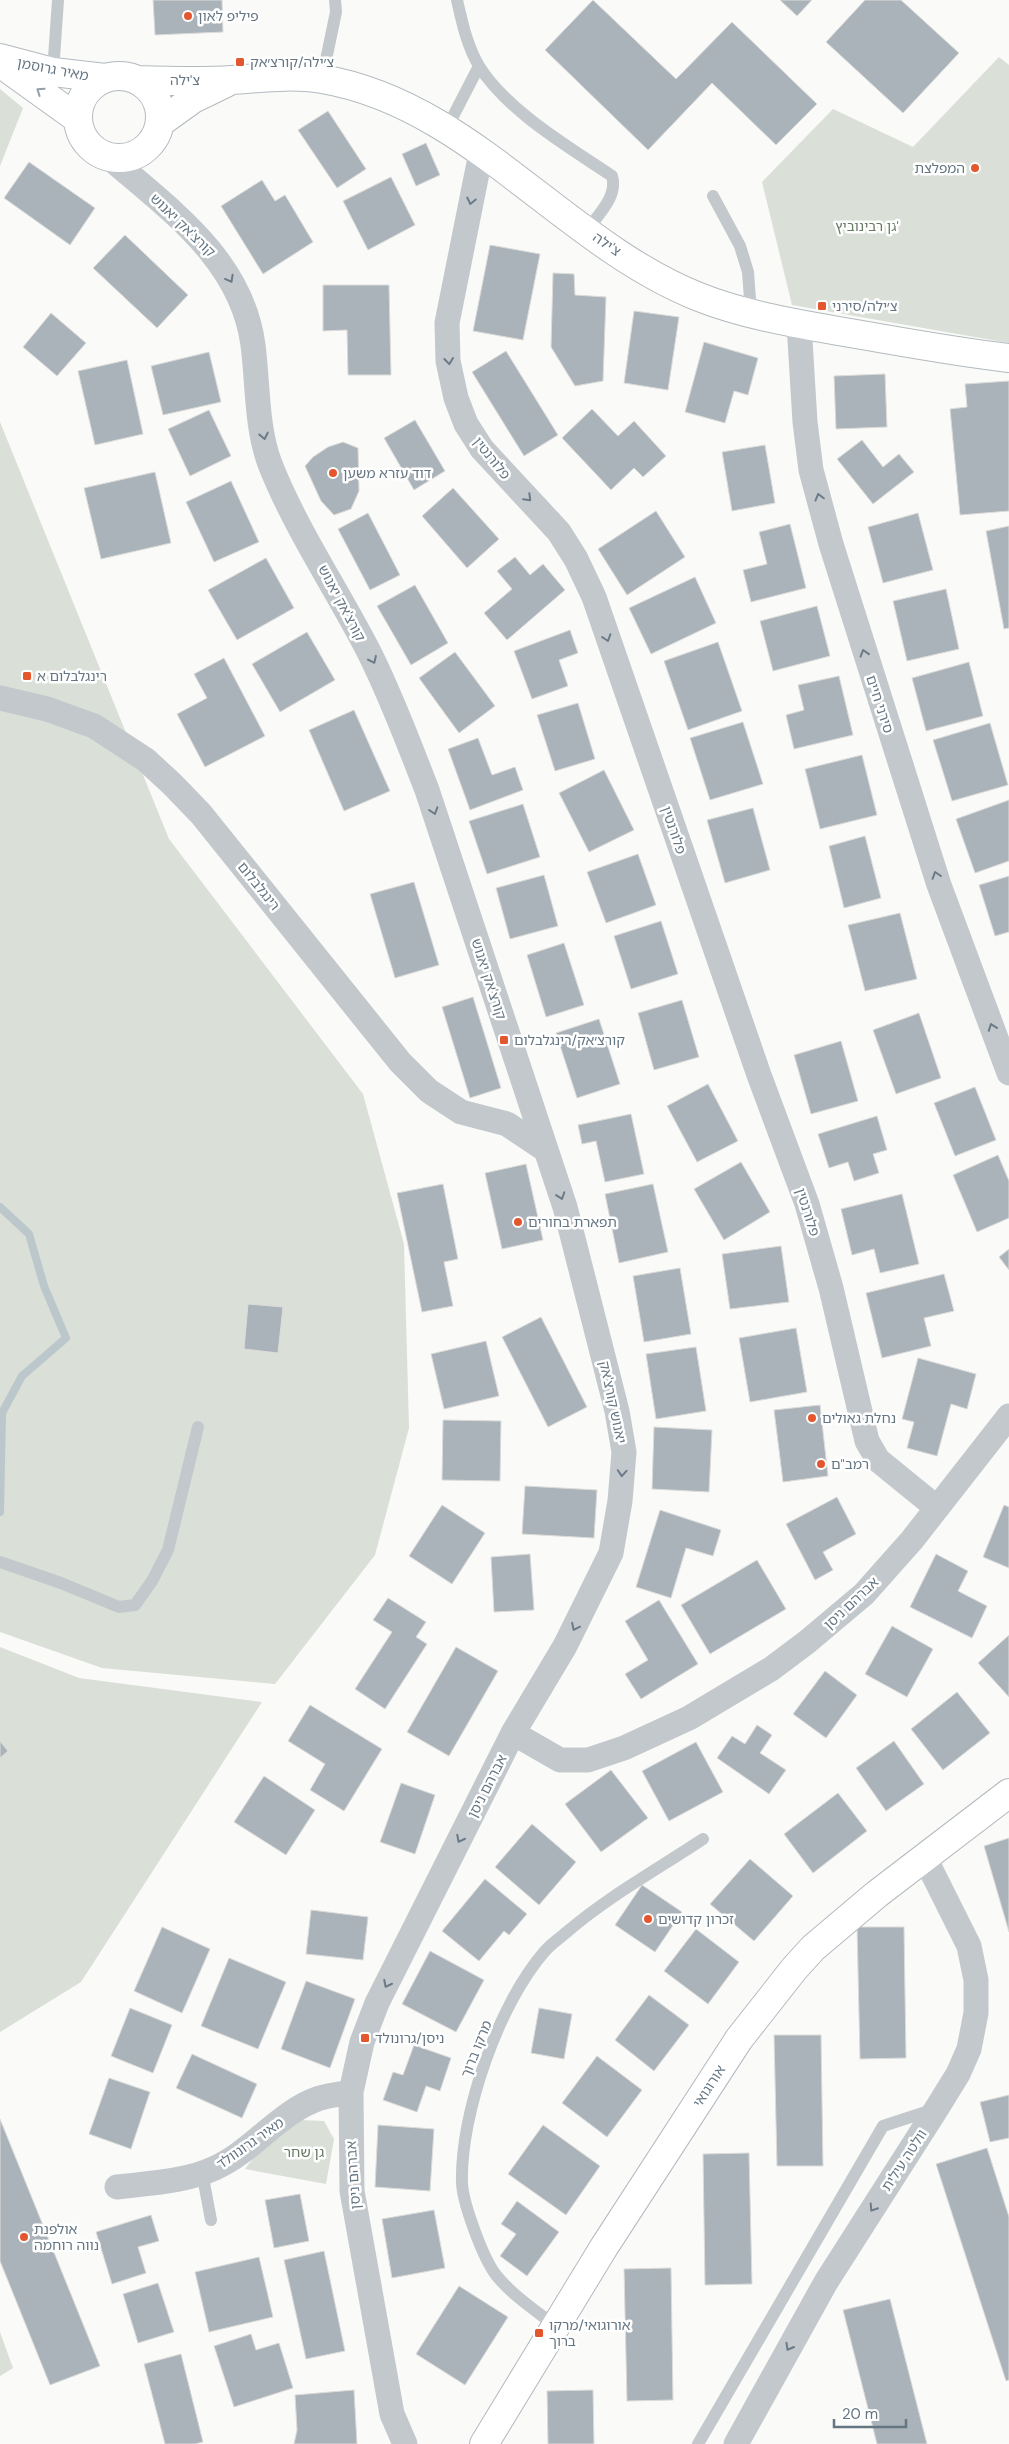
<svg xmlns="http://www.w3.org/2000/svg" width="1009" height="2444" font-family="'DM Sans','Noto Sans Hebrew',sans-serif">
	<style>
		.green { fill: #dadfd7 }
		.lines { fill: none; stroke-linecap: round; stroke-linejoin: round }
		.stream { stroke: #bbc7cb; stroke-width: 8 }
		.building { fill: #aab3b9; stroke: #dcdcda }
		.secondary-casing { stroke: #b3babf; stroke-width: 30 }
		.lane { stroke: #c3c8cc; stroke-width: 12 }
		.street { stroke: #c3c8cc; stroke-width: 25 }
		.secondary { stroke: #fff; stroke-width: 28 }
		.oneway { stroke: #939fa8 }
		.oneway2 { stroke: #6a7a87 }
		.poi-dot { fill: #e4572e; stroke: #fff; stroke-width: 2 }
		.labels { text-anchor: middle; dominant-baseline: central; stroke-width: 5; stroke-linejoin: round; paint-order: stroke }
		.poi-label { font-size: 14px; fill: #657683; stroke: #fff; text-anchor: start }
		.street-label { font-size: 14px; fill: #657683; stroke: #fff }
		.park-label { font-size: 14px; fill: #687a64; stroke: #fff }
	</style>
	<rect width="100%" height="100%" fill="#fafaf8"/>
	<!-- green -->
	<path class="green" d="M999 57 1009 65V343L792 305 762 182 833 109 913 147Z
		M0 89 23 108 0 166Z
		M0 422 169 839 363 1094 404 1244 409 1428 375 1555 275 1684 102 1668 0 1632Z
		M0 1647 79 1678 262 1702 81 1982 0 2032Z
		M299 2120 324 2121 334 2139 326 2184 245 2169 261 2148Z
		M0 2332 13 2368 0 2376Z"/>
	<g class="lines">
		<!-- stream -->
		<path class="stream" d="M0 1207 29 1234 44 1286 66 1338 22 1376 2 1413 0 1512"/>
	</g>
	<!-- building -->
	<path class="building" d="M153 0H222L223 32 155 35Z
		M593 0 676 79 732 22 817 104 776 145 712 83 648 150 545 50Z
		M780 0H812L797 16Z
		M865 0H901L959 53 903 113 826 42Z
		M328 111 366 169 337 188 298 130Z
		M426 143 440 175 416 186 402 154Z
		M29 162 95 208 70 245 4 198Z
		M391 177 415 225 368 250 343 201Z
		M262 180 275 201 285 195 313 242 263 274 221 206Z
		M125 235 188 295 157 328 93 268Z
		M490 245 540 254 523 340 473 331Z
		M553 273 574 274 575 295 606 297 603 381 575 386 551 347Z
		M323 285H389L391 375H348L347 330 323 331Z
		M634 311 679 317 668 390 624 383Z
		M51 313 86 343 57 376 23 347Z
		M704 342 758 358 748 395 734 391 725 423 685 412Z
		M506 351 558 435 524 456 472 372Z
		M209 352 221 402 163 415 151 366Z
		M127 360 143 434 95 445 78 371Z
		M885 374 887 427 836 429 834 376Z
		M1009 381V511L960 515 950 409 967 407 965 384Z
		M592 409 618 436 634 421 666 456 643 477 634 468 611 490 562 438Z
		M209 410 231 456 190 476 168 429Z
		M415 420 445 471 414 490 384 438Z
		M862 440 883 467 899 454 914 472 873 504 837 459Z
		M343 442 358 448 359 491 351 509 334 515 321 501 305 466 313 457 328 447Z
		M765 445 775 503 732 511 722 452Z
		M155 472 171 543 101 559 84 488Z
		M231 481 259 542 214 562 186 502Z
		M453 488 499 539 467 568 422 516Z
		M656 511 685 557 627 595 598 549Z
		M368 513 400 575 370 590 338 529Z
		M918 513 933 570 883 583 868 527Z
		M790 524 806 588 751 602 743 570 767 564 759 532Z
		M1009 526V628L1004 629 986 531Z
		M515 557 530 575 543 564 565 590 507 640 484 613 512 589 497 571Z
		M266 558 294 608 237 640 208 590Z
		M695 577 716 623 651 654 629 608Z
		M415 585 448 643 411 665 377 606Z
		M946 589 959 649 907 661 893 601Z
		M817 606 830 656 773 671 760 621Z
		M570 630 578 653 559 660 568 686 532 699 514 651Z
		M307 632 335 680 280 712 252 664Z
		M718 642 742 711 688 730 664 661Z
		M455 652 495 706 459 733 419 678Z
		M224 658 265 736 205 767 177 714 207 698 194 674Z
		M969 662 983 716 926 731 912 678Z
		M839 676 853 735 794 749 786 715 804 710 798 685Z
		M578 703 595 759 555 771 537 715Z
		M354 710 390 791 344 811 309 730Z
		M743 722 763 784 710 800 690 738Z
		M990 723 1008 785 952 801 933 740Z
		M478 738 492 775 515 767 523 790 470 810 448 749Z
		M862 755 877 815 820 829 805 769Z
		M604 770 634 830 589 852 559 793Z
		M1009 800V861L975 873 956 819Z
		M523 804 540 857 487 874 469 821Z
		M753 808 770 870 725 883 707 820Z
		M865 836 881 898 844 908 829 846Z
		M638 854 656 905 606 923 587 872Z
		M544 875 558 926 510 939 496 888Z
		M1009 876V932L995 936 979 885Z
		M414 882 439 965 395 978 370 894Z
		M900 913 917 979 865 991 848 925Z
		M661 921 678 974 631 989 614 936Z
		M564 943 584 1005 546 1017 527 955Z
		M473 997 501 1088 470 1098 442 1007Z
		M682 1000 699 1057 654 1070 638 1013Z
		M919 1013 941 1078 896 1094 873 1030Z
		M599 1019 620 1084 577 1098 556 1033Z
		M841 1041 858 1101 811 1114 794 1055Z
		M708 1084 738 1141 697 1162 667 1106Z
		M975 1087 996 1140 955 1156 934 1103Z
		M631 1114 644 1174 605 1182 596 1141 582 1144 578 1125Z
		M877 1116 887 1150 873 1154 879 1173 854 1181 848 1162 829 1168 818 1134Z
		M998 1155 1009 1181V1218L977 1232 953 1175Z
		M741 1162 770 1212 724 1240 694 1189Z
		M526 1164 543 1240 502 1249 485 1173Z
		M443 1184 458 1259 444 1262 453 1306 422 1312 397 1193Z
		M653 1184 668 1252 619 1263 605 1194Z
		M902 1194 919 1264 880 1273 874 1249 852 1255 841 1209Z
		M781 1246 789 1302 730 1309 722 1254Z
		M1009 1249V1270L999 1257Z
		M680 1268 691 1334 644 1342 633 1276Z
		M944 1274 954 1311 924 1318 931 1346 882 1358 866 1293Z
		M248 1304 283 1307 278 1353 244 1349Z
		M541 1317 587 1407 548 1427 502 1337Z
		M796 1328 807 1392 750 1402 739 1338Z
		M486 1341 499 1396 444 1409 431 1354Z
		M696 1347 706 1411 656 1419 646 1354Z
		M918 1358 976 1374 967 1409 951 1404 937 1456 907 1448 914 1422 902 1419Z
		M820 1405 828 1476 783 1482 774 1410Z
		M443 1420 501 1421 500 1481 442 1480Z
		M654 1427 712 1430 709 1492 652 1489Z
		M525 1486 597 1490 594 1538 522 1534Z
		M837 1497 856 1534 823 1552 833 1570 815 1580 786 1524Z
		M442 1505 485 1533 452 1584 409 1556Z
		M1004 1505 1009 1507V1568L983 1557Z
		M660 1510 721 1530 713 1556 686 1548 671 1598 636 1587Z
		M530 1554 534 1610 494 1612 491 1557Z
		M936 1554 968 1571 958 1591 987 1606 972 1638 910 1607Z
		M757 1560 786 1609 710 1654 681 1605Z
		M388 1598 426 1622 416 1637 427 1644 385 1709 355 1689 392 1632 373 1620Z
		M659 1600 698 1664 641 1699 625 1674 648 1660 625 1621Z
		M892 1626 933 1649 907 1697 865 1674Z
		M1009 1635V1697L978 1663Z
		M456 1647 498 1671 449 1756 407 1732Z
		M825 1671 857 1695 826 1738 793 1714Z
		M957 1692 990 1733 943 1770 911 1729Z
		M310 1705 382 1749 344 1811 310 1790 325 1764 288 1741Z
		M757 1725 772 1735 760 1753 786 1770 769 1794 717 1758 732 1736 745 1744Z
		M0 1741 8 1751 0 1758Z
		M894 1741 924 1784 886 1811 856 1768Z
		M696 1742 723 1792 669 1821 642 1771Z
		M611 1770 648 1818 601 1852 565 1804Z
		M264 1776 315 1810 286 1855 234 1822Z
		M401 1783 435 1795 415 1854 380 1842Z
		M838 1793 867 1831 813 1873 784 1834Z
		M532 1824 576 1862 539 1905 495 1867Z
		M1009 1838V1932L984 1846Z
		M750 1859 793 1896 754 1941 710 1904Z
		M485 1879 527 1914 509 1935 504 1931 479 1961 442 1931Z
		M642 1885 682 1912 655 1952 615 1925Z
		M311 1910 368 1917 363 1960 306 1954Z
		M162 1927 210 1949 182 2013 134 1991Z
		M857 1927H904L906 2058 860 2059Z
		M696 1929 739 1962 708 2004 664 1971Z
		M430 1951 484 1980 456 2032 402 2004Z
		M229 1958 286 1982 258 2049 201 2026Z
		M306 1981 355 1999 330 2068 281 2049Z
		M649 1995 689 2025 654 2071 615 2040Z
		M130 2008 172 2025 153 2073 111 2056Z
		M539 2008 572 2014 564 2059 531 2053Z
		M774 2035H821L823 2166H777Z
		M414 2045 451 2058 440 2091 426 2086 417 2112 383 2100 393 2072 403 2075Z
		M192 2054 257 2084 242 2118 176 2088Z
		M597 2056 642 2090 607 2137 562 2103Z
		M109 2078 150 2092 131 2149 89 2134Z
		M1009 2095V2138L990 2142 980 2102Z
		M0 2119 100 2366 50 2385 0 2261Z
		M378 2125 434 2129 430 2191 375 2187Z
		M543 2125 600 2166 566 2215 508 2174Z
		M987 2148 1009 2217V2380L1006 2381 936 2164Z
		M749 2153 752 2284 705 2285 703 2154Z
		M300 2194 309 2241 274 2248 265 2200Z
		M517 2201 559 2232 527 2276 500 2256 516 2234 501 2224Z
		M434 2210 445 2268 392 2278 382 2219Z
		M151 2215 159 2241 138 2247 146 2273 112 2284 96 2232Z
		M324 2251 345 2351 306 2359 284 2260Z
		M259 2257 273 2317 209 2332 195 2272Z
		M671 2268 673 2400 627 2401 624 2269Z
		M158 2283 174 2332 138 2343 123 2294Z
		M459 2286 508 2317 465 2385 416 2354Z
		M890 2299 927 2444H877L843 2310Z
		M251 2334 256 2350 279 2343 293 2388 234 2407 214 2346Z
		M181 2354 203 2442 195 2444H165L144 2364Z
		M354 2390 357 2444H294L297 2430 295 2395Z
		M593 2390 594 2444H548L547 2391Z"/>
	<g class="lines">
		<defs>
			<path id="secondary" d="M0 58 53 72 105 78
				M4 66 78 119
				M78 117a41 41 0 1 1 82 0a41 41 0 1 1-82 0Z
				M138 80C169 81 201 82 232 80 262 78 292 74 322 79 470 104 563 243 699 297 747 316 800 324 850 333 903 342 956 352 1009 358
				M161 122 193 99 226 83
				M484 2444 604 2247 739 2039 794 1969 813 1948 877 1894 1009 1793"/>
		</defs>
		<!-- secondary casing -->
		<use href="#secondary" class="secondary-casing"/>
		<!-- lane -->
		<path class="lane" d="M457 0C462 22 467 46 479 66 507 111 569 147 612 176 618 196 599 214 587 230
			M53 72 58 0
			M322 79 336 12 335 0
			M447 128 479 66
			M713 196 740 246 748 272 751 313
			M0 1562 61 1583 119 1607 135 1605 152 1581 168 1550 198 1427
			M202 2172 211 2220
			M557 2327C536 2311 512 2295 496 2275 483 2258 463 2204 462 2183 460 2114 499 2003 545 1951 551 1944 560 1938 568 1931 609 1896 658 1869 703 1839
			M698 2444 883 2126 932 2110"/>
		<!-- street -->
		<path class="street" d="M481 153 447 323 448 361 456 398 466 424 482 449 559 532 576 559 594 597 759 1075 807 1204 831 1288 867 1441 878 1460 937 1508
			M110 158C170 210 242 260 253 345 258 383 256 427 270 464 296 530 338 591 370 654 392 698 409 744 427 790L565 1207 617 1411 624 1452 620 1501 611 1553 565 1646 513 1733 377 2003 362 2042 351 2092 352 2191 392 2414 405 2444
			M799 324 805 422 811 470 831 544 939 885 1009 1073
			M0 698 47 709 94 726 146 760 172 784 201 814 400 1062 429 1091 461 1112 507 1124 546 1150
			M513 1733 560 1760H588L624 1748 689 1718 771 1669 807 1642 864 1594 912 1540 1009 1416
			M117 2187C149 2183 185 2182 215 2168 253 2151 280 2111 320 2098 330 2095 341 2094 351 2092
			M736 2444 826 2282 937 2108 958 2074 969 2049 976 2013V1980L969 1946 925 1858"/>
		<!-- secondary -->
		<use href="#secondary" class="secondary"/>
	</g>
	<!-- one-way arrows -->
	<defs><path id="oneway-chevron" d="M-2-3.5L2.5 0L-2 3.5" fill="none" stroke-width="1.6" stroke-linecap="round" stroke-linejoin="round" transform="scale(1.25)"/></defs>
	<use class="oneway" href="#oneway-chevron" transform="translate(40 91) rotate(-145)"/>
	<g class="oneway2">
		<use href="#oneway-chevron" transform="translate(471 201) rotate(102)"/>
		<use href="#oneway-chevron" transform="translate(230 279) rotate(61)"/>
		<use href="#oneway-chevron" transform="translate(449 361) rotate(83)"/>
		<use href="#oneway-chevron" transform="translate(264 436) rotate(78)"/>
		<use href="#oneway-chevron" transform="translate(819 497) rotate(-105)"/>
		<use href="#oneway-chevron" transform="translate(528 498) rotate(45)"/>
		<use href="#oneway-chevron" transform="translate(607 638) rotate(72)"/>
		<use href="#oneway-chevron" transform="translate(864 653) rotate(-107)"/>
		<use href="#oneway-chevron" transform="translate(373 660) rotate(65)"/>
		<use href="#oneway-chevron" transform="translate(434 811) rotate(72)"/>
		<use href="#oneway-chevron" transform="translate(936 875) rotate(-108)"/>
		<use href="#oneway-chevron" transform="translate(992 1027) rotate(-110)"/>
		<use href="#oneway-chevron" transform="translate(561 1196) rotate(71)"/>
		<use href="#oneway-chevron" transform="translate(622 1473) rotate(94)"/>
		<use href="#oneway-chevron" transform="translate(575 1627) rotate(116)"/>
		<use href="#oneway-chevron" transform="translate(460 1839) rotate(117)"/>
		<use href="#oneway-chevron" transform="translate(387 1984) rotate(117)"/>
		<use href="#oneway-chevron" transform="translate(873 2208) rotate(123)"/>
		<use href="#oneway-chevron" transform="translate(789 2347) rotate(120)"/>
	</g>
	<!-- markers -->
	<g class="poi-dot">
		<circle cx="188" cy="16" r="5"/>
		<rect x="235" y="57" width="10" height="10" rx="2.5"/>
		<circle cx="975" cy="168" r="5"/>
		<rect x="817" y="301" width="10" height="10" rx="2.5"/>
		<circle cx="333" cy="473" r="5"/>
		<rect x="22" y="671" width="10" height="10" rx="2.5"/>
		<rect x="499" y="1035" width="10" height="10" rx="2.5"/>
		<circle cx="518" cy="1222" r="5"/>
		<circle cx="812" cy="1418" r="5"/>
		<circle cx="821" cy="1464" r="5"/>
		<circle cx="648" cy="1919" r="5"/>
		<rect x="360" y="2033" width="10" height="10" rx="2.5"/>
		<circle cx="24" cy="2237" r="5"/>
		<rect x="534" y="2328" width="10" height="10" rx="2.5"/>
	</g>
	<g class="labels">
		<!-- poi labels -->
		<g class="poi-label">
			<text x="198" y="16">פיליפ לאון</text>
			<text x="250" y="62">צ׳ילה/קורצ׳אק</text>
			<text x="965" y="168" text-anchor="end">המפלצת</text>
			<text x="832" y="306">צ׳ילה/סירני</text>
			<text x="343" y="473">דוד עזרא משען</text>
			<text x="37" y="676">רינגלבלום א</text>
			<text x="514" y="1040">קורצ׳אק/רינגלבלום</text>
			<text x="528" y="1222">תפארת בחורים</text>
			<text x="822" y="1418">נחלת גאולים</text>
			<text x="831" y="1464">רמב"ם</text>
			<text x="658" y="1919">זכרון קדושים</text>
			<text x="375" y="2038">ניסן/גרונולד</text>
			<text x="34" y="2229">אולפנת<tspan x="34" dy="16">נווה רוחמה</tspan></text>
			<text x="549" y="2325">אורוגואי/מרקו<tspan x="549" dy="16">ברוך</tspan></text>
		</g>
		<!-- street labels -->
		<g class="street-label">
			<text transform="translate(53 69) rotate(11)">מאיר גרוסמן</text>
			<text x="185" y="80">צ'ילה</text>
			<text transform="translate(183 225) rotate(44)">קורצ'אק יאנוש</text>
			<text transform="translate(607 244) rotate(35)">צ'ילה</text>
			<text transform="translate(492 458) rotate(51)">פלורנטין</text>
			<text transform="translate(342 603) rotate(62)">קורצ'אק יאנוש</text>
			<text transform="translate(880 704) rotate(72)">סירני חיים</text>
			<text transform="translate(674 830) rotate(71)">פלורנטין</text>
			<text transform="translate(259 886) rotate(51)">רינגלבלום</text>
			<text transform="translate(489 979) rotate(72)">קורצ'אק יאנוש</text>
			<text transform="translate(808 1212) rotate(72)">פלורנטין</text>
			<text transform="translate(613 1402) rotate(78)">יאנוש קורצ'אק</text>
			<text transform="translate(851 1603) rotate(-43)">אברהם ניסן</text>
			<text transform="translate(487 1786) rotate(-63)">אברהם ניסן</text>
			<text transform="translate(476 2049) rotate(-68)">מרקו ברוך</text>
			<text transform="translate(709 2086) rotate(-57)">אורוגואי</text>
			<text transform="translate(250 2143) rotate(-35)">מאיר גרונוולד</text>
			<text transform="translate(904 2160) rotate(-57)">וולטה עילית</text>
			<text transform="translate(353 2175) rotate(-94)">אברהם ניסן</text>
		</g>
		<!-- park labels -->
		<g class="park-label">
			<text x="867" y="226">גן רבינוביץ'</text>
			<text x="304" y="2152">גן שחר</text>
		</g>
	</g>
	<!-- scale -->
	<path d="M834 2419v8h72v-8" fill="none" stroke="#657683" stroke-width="2.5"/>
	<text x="842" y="2419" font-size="15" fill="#657683" stroke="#ffffff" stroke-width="4" paint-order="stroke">20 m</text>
</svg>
